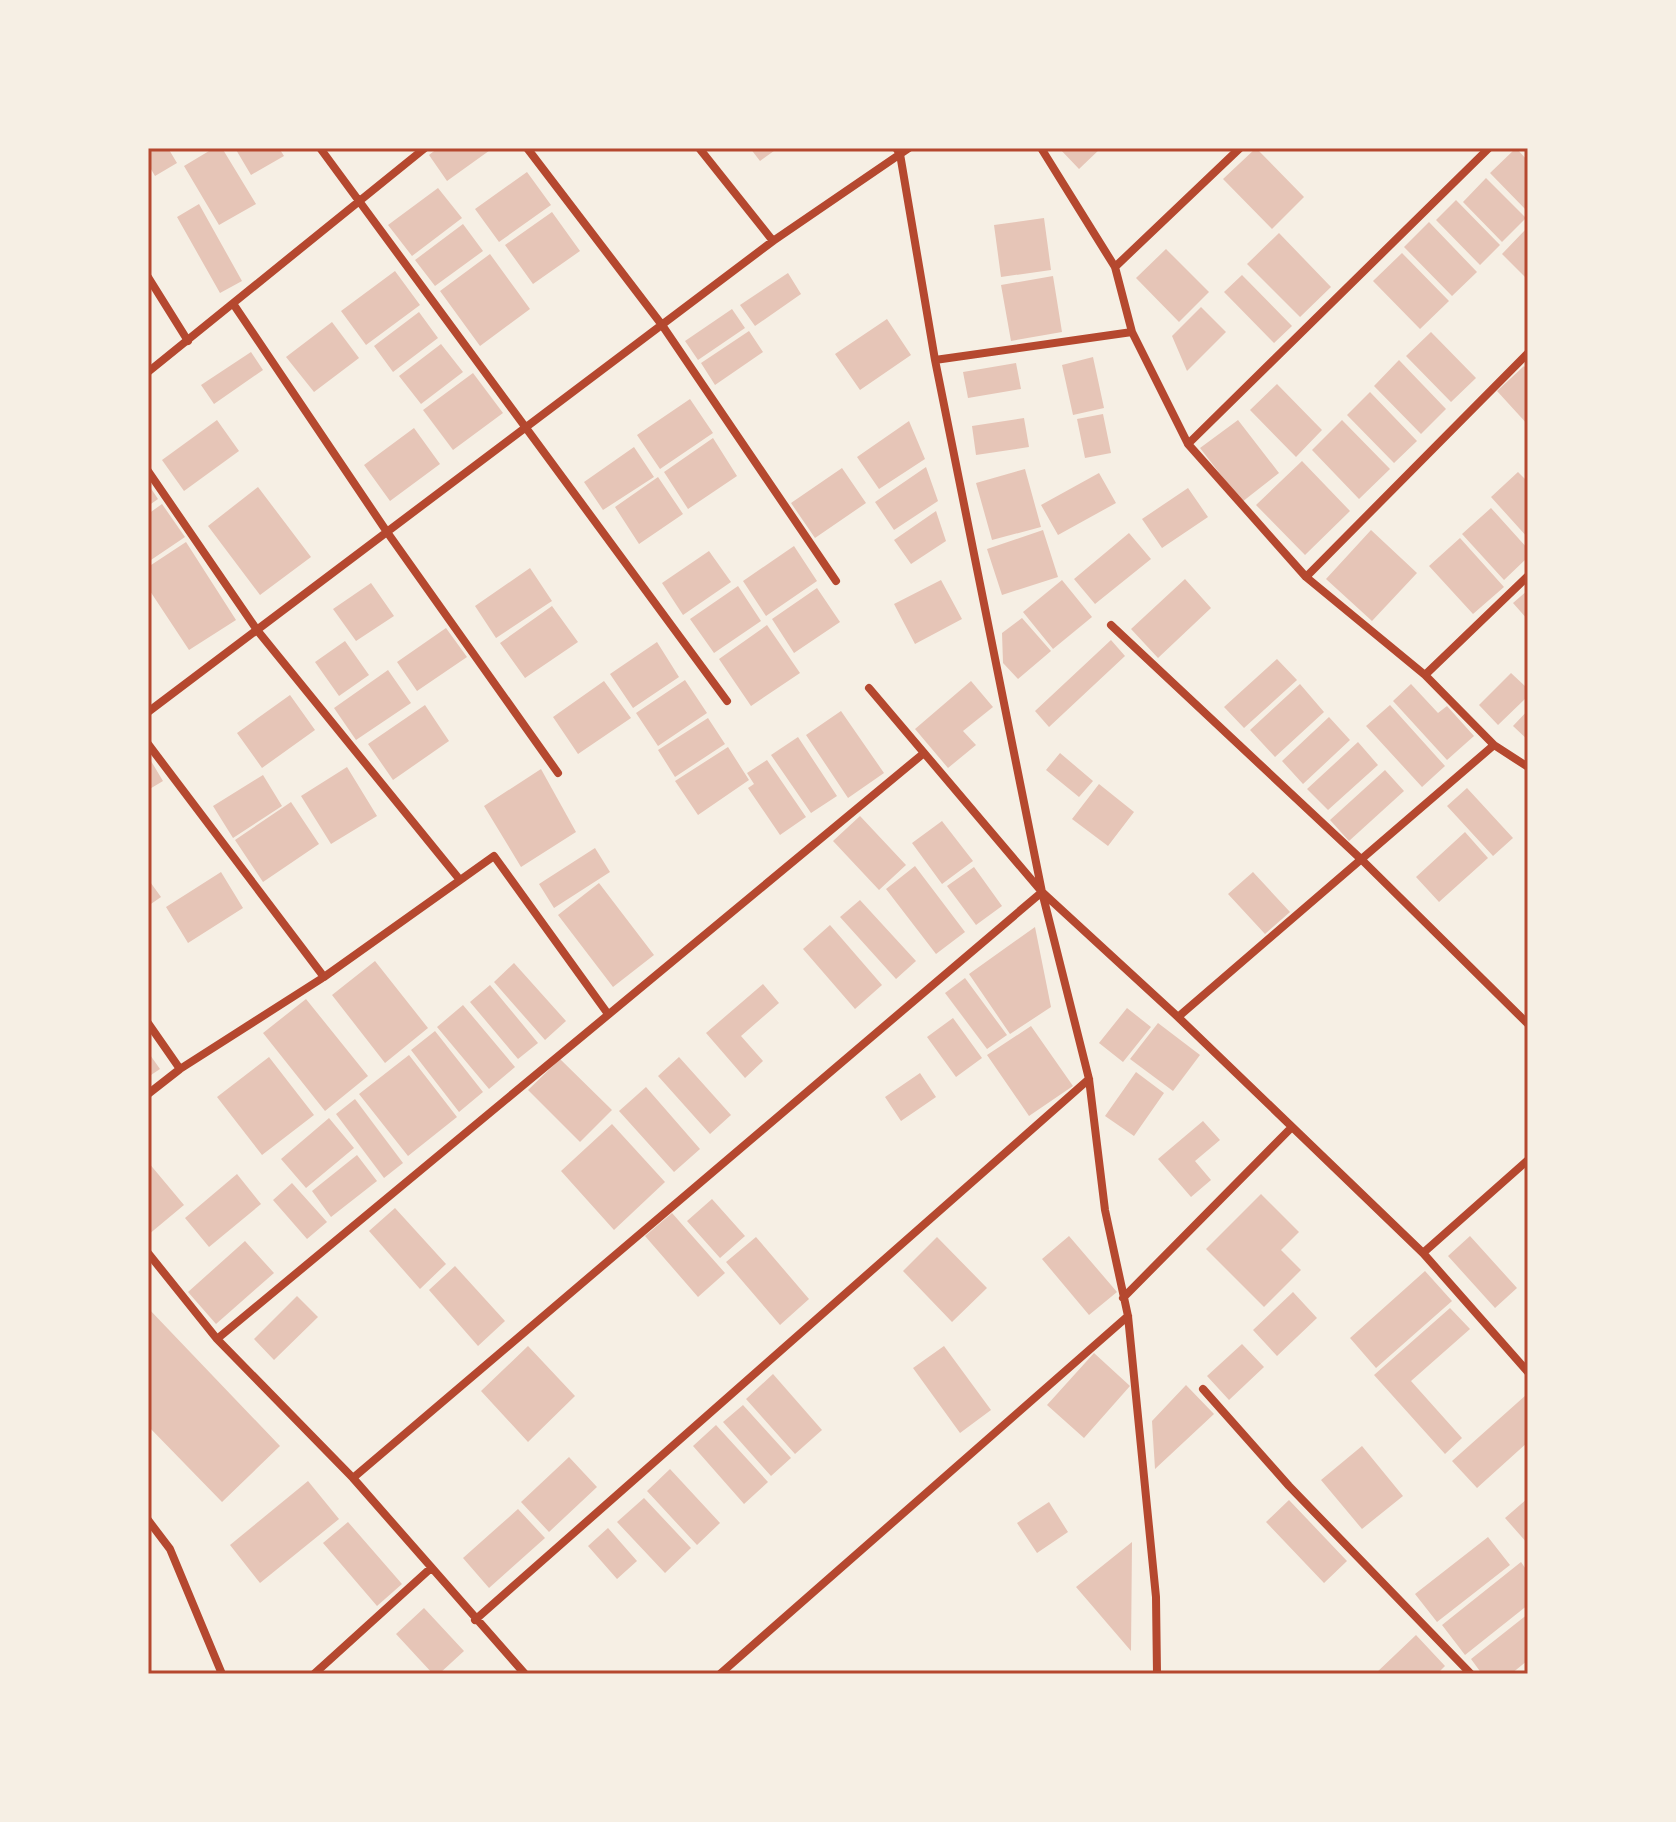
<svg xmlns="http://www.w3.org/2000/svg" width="1676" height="1822" font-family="Roboto,sans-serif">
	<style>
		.building { fill: #e6c5b7 }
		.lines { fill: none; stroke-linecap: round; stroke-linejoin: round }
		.minor { stroke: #b5482f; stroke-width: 8 }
		.neatline { fill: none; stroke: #b5482f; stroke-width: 3 }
	</style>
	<rect width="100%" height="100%" fill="#f6efe4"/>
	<!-- building -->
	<path class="building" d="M148 148H168L177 163 155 176 148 164Z
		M214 148H222L256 204 219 225 184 166Z
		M235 148H279L284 156 251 175Z
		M438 148H493L447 181 429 155Z
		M750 148H778L760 161Z
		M1059 148H1101L1079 169Z
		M1256 148 1304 197 1272 229 1223 179Z
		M1516 148 1528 161V212L1490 173Z
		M527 172 551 205 499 242 475 209Z
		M1486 178 1526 218 1502 242 1463 202Z
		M438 188 462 218 412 256 388 225Z
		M1456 200 1500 245 1480 265 1436 220Z
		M199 204 242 281 220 293 177 217Z
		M552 212 580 251 533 284 505 245Z
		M1044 218 1051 270 1001 277 994 225Z
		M1429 222 1477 272 1452 296 1404 247Z
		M463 224 483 251 435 286 415 260Z
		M1528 227V280L1502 254Z
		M1279 233 1331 287 1300 317 1247 264Z
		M1166 249 1209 292 1179 322 1136 278Z
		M1402 253 1449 301 1420 329 1373 281Z
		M490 254 530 309 480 346 440 291Z
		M395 271 420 305 366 345 341 311Z
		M788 273 801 294 755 326 740 305Z
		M1242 275 1292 326 1274 343 1224 292Z
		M1053 276 1062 332 1011 341 1001 285Z
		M1201 307 1226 332 1187 371 1172 336Z
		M732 309 745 328 698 360 685 341Z
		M419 312 438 338 393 372 374 346Z
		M887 319 911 355 860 390 835 354Z
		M332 322 359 358 314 392 286 357Z
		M749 331 763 352 715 385 701 363Z
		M1431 332 1476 378 1451 402 1406 356Z
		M441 344 463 372 421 404 399 376Z
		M251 352 263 370 214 404 201 385Z
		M1093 357 1104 408 1073 415 1062 365Z
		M1399 360 1446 409 1421 434 1374 386Z
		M1016 363 1021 389 968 398 963 372Z
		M1524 366 1528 371V425L1497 391Z
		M473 373 503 413 453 450 423 410Z
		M1277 384 1322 430 1296 457 1250 410Z
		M1370 392 1417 441 1394 463 1347 415Z
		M690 399 713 433 660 469 637 435Z
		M1103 414 1111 453 1085 458 1077 419Z
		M1024 418 1029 447 976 455 972 426Z
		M217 420 239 451 184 491 162 460Z
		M1238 420 1279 473 1242 502 1200 448Z
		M1342 420 1390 469 1359 499 1312 450Z
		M909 421 925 459 879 489 857 457Z
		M414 428 440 464 390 501 364 465Z
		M713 438 737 476 688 509 664 472Z
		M634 447 654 477 603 510 584 482Z
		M1302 461 1350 511 1305 555 1256 505Z
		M926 467 938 501 894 530 875 502Z
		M842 468 866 503 815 538 791 503Z
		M1025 469 1041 527 992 540 976 483Z
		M1518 472 1528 482V538L1491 497Z
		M1099 473 1116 503 1058 535 1041 505Z
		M658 477 683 514 639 544 615 507Z
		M148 484 158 499 148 506Z
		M258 487 311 557 260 595 208 526Z
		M1188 488 1208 517 1162 548 1142 519Z
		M162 504 185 537 148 562V514Z
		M1491 508 1528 549V557L1504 580 1462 534Z
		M936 511 946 541 911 564 894 540Z
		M1043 530 1058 577 1002 595 987 549Z
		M1371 530 1417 573 1372 621 1326 579Z
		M1129 533 1151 559 1095 604 1074 579Z
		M1460 538 1504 587 1473 614 1429 566Z
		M186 542 236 620 189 650 148 588V567Z
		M794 546 817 581 766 616 743 581Z
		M709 551 731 582 683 615 662 583Z
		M530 568 552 601 496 638 475 606Z
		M1185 579 1211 608 1158 658 1131 629Z
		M941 580 962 619 915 644 894 604Z
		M1062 580 1092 617 1053 649 1023 612Z
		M371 583 394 616 356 641 333 609Z
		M738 586 761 621 714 653 690 619Z
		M817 588 840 622 794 653 772 619Z
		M1528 590V620L1513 603Z
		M552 606 578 642 525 678 500 643Z
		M1022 618 1051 651 1018 679 1003 663 1002 633Z
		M767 625 800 673 751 706 719 659Z
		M446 628 467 657 417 691 397 662Z
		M1111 640 1125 656 1049 727 1035 711Z
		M345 641 369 675 339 696 315 662Z
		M657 642 679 677 633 708 610 674Z
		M1277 659 1297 680 1244 728 1224 707Z
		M388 670 411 703 356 740 334 708Z
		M1511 673 1528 689V696L1498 725 1479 705Z
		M685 680 707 713 658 746 636 713Z
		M604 681 631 718 578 754 553 717Z
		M971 681 993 707 963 731 976 745 948 768 915 729Z
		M1300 684 1324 712 1275 757 1250 730Z
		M1411 684 1438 713 1447 706 1474 736 1447 760 1393 701Z
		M290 695 315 730 262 768 237 733Z
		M425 705 449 741 393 780 368 744Z
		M1390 705 1445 766 1422 787 1366 726Z
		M1528 710V740L1513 726Z
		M841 711 884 773 848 798 806 735Z
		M1329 717 1350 740 1303 784 1282 761Z
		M708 718 725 744 675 777 658 750Z
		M798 737 837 796 811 813 771 755Z
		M1358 742 1378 765 1328 810 1307 789Z
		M728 747 749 780 698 815 675 781Z
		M1060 753 1093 781 1079 797 1046 770Z
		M148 756 163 781 148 790Z
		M767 760 806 817 780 835 748 788 754 784 747 773Z
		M347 767 377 816 331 844 301 796Z
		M541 769 576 832 521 867 484 806Z
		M1385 770 1404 791 1349 841 1330 820Z
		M263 775 282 806 233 838 213 806Z
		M1099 784 1134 812 1108 846 1072 819Z
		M1467 788 1513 838 1493 856 1447 806Z
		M291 802 319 844 263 882 235 840Z
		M860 816 906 865 879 890 833 841Z
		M942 821 973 861 942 884 912 843Z
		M1465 832 1488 858 1439 902 1416 877Z
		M595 848 610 872 554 908 539 884Z
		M915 866 965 932 936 954 886 889Z
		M974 867 1002 906 976 925 947 886Z
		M221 872 243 908 188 943 166 907Z
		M1253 872 1290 912 1265 934 1228 894Z
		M148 879 161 897 148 906Z
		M599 883 654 955 613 987 558 915Z
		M860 900 916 961 896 979 840 917Z
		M830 925 882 985 855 1009 803 949Z
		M1035 927 1051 1007 1010 1034 969 974Z
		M375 961 428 1028 385 1063 332 995Z
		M514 963 566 1021 545 1040 494 982Z
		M965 978 1007 1035 987 1049 945 993Z
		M763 984 779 1003 741 1036 763 1061 745 1078 706 1033Z
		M490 985 538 1043 518 1059 470 1002Z
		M306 999 368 1076 325 1111 263 1033Z
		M463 1005 515 1067 489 1089 437 1027Z
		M1127 1008 1151 1027 1123 1062 1099 1043Z
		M953 1018 982 1058 956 1077 927 1037Z
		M1158 1023 1200 1055 1173 1091 1130 1059Z
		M1031 1026 1073 1086 1029 1116 987 1055Z
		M435 1031 483 1092 459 1112 411 1050Z
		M148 1052 160 1069 148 1077Z
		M409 1055 457 1117 408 1156 359 1094Z
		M269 1057 314 1115 262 1155 217 1097Z
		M679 1057 731 1115 710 1134 658 1076Z
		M560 1059 612 1110 580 1142 528 1090Z
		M1136 1072 1164 1093 1134 1136 1105 1116Z
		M920 1073 936 1097 901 1121 885 1097Z
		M646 1087 700 1149 674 1172 619 1111Z
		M355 1099 403 1163 384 1178 336 1114Z
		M329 1118 354 1148 306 1188 281 1159Z
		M1203 1121 1220 1140 1195 1161 1211 1180 1191 1197 1158 1159Z
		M612 1124 665 1182 614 1230 561 1171Z
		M357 1155 377 1181 331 1217 312 1191Z
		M148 1162 184 1205 148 1235Z
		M237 1174 261 1204 209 1247 185 1218Z
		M292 1183 327 1222 307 1239 273 1200Z
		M1261 1194 1299 1232 1281 1250 1301 1270 1264 1307 1206 1249Z
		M712 1199 745 1236 720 1258 687 1221Z
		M395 1208 446 1264 420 1289 369 1231Z
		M672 1213 725 1273 698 1297 645 1236Z
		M1069 1236 1117 1292 1089 1315 1042 1259Z
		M1470 1236 1517 1288 1495 1308 1448 1256Z
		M756 1237 809 1299 780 1325 726 1262Z
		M937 1237 987 1288 952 1322 903 1271Z
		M245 1241 274 1273 216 1324 188 1292Z
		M455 1266 505 1321 478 1346 429 1290Z
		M1425 1271 1452 1301 1376 1368 1350 1338Z
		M1293 1292 1317 1318 1277 1356 1253 1330Z
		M297 1296 318 1317 274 1360 254 1339Z
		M148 1308 280 1446 222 1502 148 1426Z
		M1450 1308 1470 1329 1411 1381 1462 1438 1445 1454 1374 1375Z
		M1242 1344 1264 1367 1229 1400 1207 1376Z
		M528 1346 575 1396 528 1442 481 1391Z
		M944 1346 991 1410 960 1433 913 1368Z
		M1094 1353 1130 1386 1084 1438 1047 1405Z
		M773 1374 822 1430 795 1454 746 1399Z
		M1186 1385 1214 1414 1155 1469 1152 1421Z
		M1526 1395 1528 1442 1477 1488 1452 1461Z
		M743 1405 791 1458 771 1476 723 1422Z
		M716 1425 768 1482 744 1504 693 1446Z
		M1362 1446 1403 1496 1362 1529 1321 1480Z
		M569 1457 597 1487 549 1532 521 1502Z
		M670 1469 720 1523 697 1545 647 1491Z
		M308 1481 339 1519 260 1583 230 1545Z
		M644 1498 691 1548 665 1573 617 1522Z
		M1528 1498V1544L1505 1518Z
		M1289 1500 1347 1561 1324 1583 1266 1522Z
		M1049 1502 1068 1532 1037 1553 1017 1523Z
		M518 1509 545 1538 489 1588 463 1558Z
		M348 1522 402 1584 377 1606 323 1543Z
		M608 1528 637 1561 617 1579 588 1546Z
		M1488 1537 1510 1565 1437 1622 1415 1594Z
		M1132 1542 1131 1651 1076 1587Z
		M1521 1562 1528 1572V1605L1465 1655 1442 1625Z
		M424 1608 464 1651 439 1674H433L396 1634Z
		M1528 1614V1660L1511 1674H1482L1471 1659Z
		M1416 1635 1445 1666 1437 1674H1375Z"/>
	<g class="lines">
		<!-- minor -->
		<path class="minor" d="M320 148 727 701
			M527 148 662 325 836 581
			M699 148 773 241
			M896 148 900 154 935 360 1042 892 1089 1079 1105 1210 1128 1316 1156 1597 1157 1674
			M1041 148 1115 267 1132 332 1188 444 1306 577 1425 675 1494 745 1528 767
			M1115 267 1240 148
			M148 277 188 341
			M234 305 387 532 558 773
			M935 360 1132 332
			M148 372 425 148
			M1188 444 1489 148
			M148 471 257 630 460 880
			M1306 577 1528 353
			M1111 625 1363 861 1528 1024
			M1425 675 1528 576
			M869 688 1042 892 1178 1017 1423 1253 1528 1372
			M148 712 773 241 909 148
			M148 744 324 977
			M1178 1017 1494 745
			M148 1023 180 1069
			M148 1094 180 1069 324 977 494 856 608 1014
			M148 1253 217 1339 353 1478 525 1674
			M1423 1253 1528 1160
			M1123 1298 1292 1127
			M217 1339 924 753
			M1203 1389 1289 1486 1471 1674
			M353 1478 1042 892
			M148 1520 170 1549 222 1674
			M475 1620 1089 1079
			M314 1674 431 1568
			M720 1674 1128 1316"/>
	</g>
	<!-- border -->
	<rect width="1676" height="1822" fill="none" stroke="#f6efe4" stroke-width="300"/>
	<rect x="150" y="150" width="1376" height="1522" class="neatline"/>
</svg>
